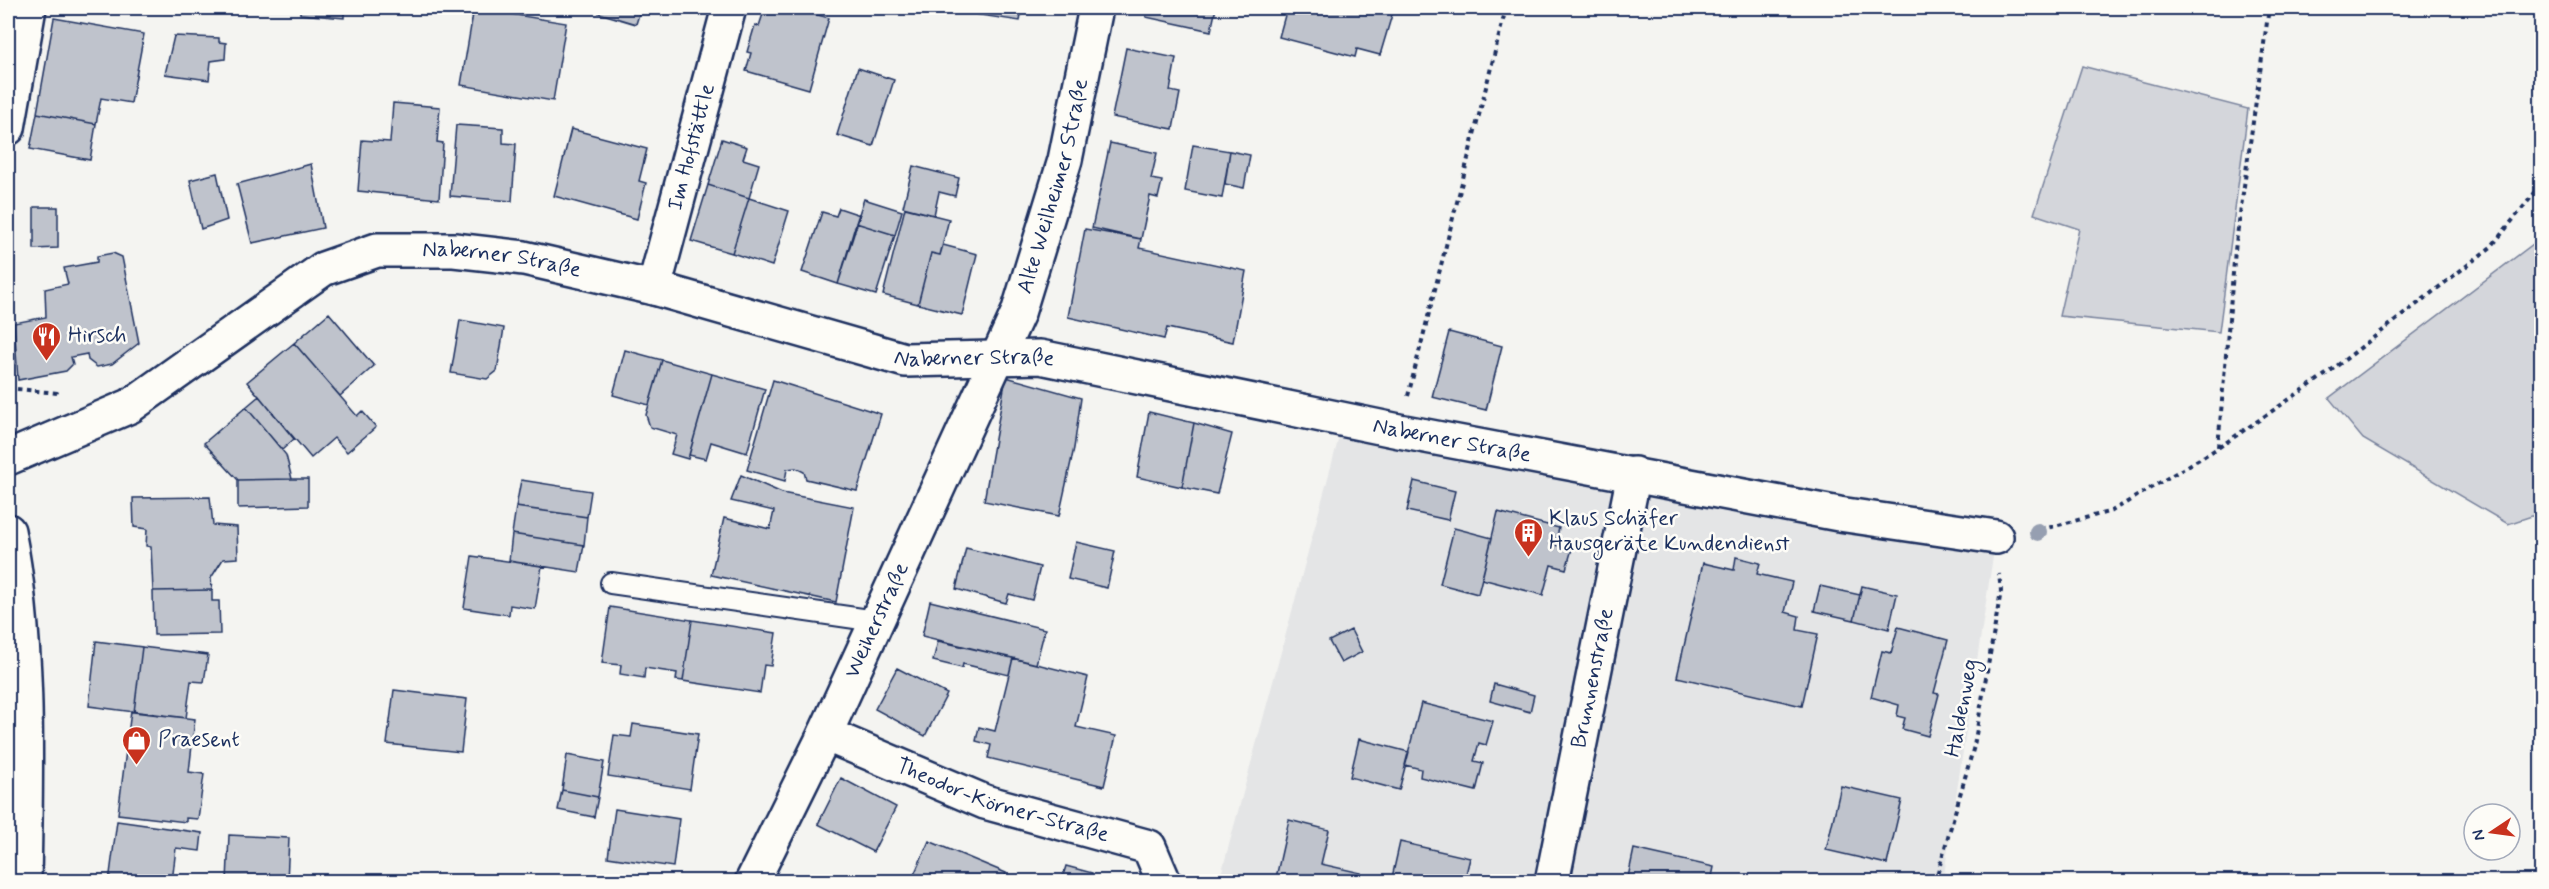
<svg xmlns="http://www.w3.org/2000/svg" width="2549" height="889" font-family="Mynerve,sans-serif">
	<style>
		.built { fill: #e4e5e6 }
		.green { fill: #d4d6db; stroke: #78829c; stroke-width: 1.5 }
		.building { fill: #bfc3cc; stroke: #1b2f5e; stroke-width: 1.5 }
		.lines { fill: none; stroke-linecap: round; stroke-linejoin: round }
		.service-casing { stroke: #1b2f5e; stroke-width: 24 }
		.minor-casing { stroke: #1b2f5e; stroke-width: 38 }
		.secondary-casing { stroke: #1b2f5e; stroke-width: 38 }
		.path { stroke: #1b2f5e; stroke-width: 4; stroke-dasharray: 4.5 4.5; stroke-linecap: butt }
		.service { stroke: #fdfcf7; stroke-width: 20 }
		.minor { stroke: #fdfcf7; stroke-width: 33 }
		.secondary { stroke: #fdfcf7; stroke-width: 33 }
		.tree { fill: #969fb1 }
		.labels { text-anchor: middle; dominant-baseline: central; stroke-width: 5; stroke-linejoin: round; paint-order: stroke }
		.street-label { font-size: 22px; fill: #1b2f5e; stroke: #fdfcf7 }
		.poi-label { font-size: 22px; fill: #1b2f5e; stroke: #fdfcf7; text-anchor: start }
	</style>
	<rect width="100%" height="100%" fill="#f4f4f1"/>
	<filter id="ink" filterUnits="userSpaceOnUse"><feTurbulence type="fractalNoise" baseFrequency=".0167" numOctaves="2"/><feDisplacementMap in="SourceGraphic" scale="12" xChannelSelector="R" yChannelSelector="G"/><feConvolveMatrix kernelMatrix="1 2 1 2 8 2 1 2 1" color-interpolation-filters="sRGB"/></filter>
	<g filter="url(#ink)">
		<!-- built -->
		<path class="built" d="M1346 411 1996 537 1943 881 1219 882Z"/>
		<!-- green -->
		<path class="green" d="M2082 66 2248 109 2219 332 2059 316 2079 229 2034 214Z
			M2541 238V513L2508 524 2363 439 2329 398Z"/>
		<!-- building -->
		<path class="building" d="M92 8H123L124 13Z
			M300 8H371V11L344 9V18L300 14Z
			M474 8 566 23 553 101 461 85Z
			M600 8H641L636 24 599 13Z
			M765 8H793L829 18 809 89 746 71 751 53 747 52 755 25 759 26Z
			M961 8H1022L1020 21 960 12Z
			M1148 8H1216L1211 31 1146 17Z
			M1287 8H1394L1380 55 1357 49 1355 57 1279 37Z
			M54 18 144 34 131 103 101 98 96 124 37 113Z
			M174 36 219 38V42L226 43 225 59 211 61 209 80 165 74Z
			M1126 48 1176 58 1170 91 1180 93 1173 129 1112 117Z
			M858 68 894 80 873 146 837 135Z
			M393 103 440 107 437 142 443 143 439 199 358 191 362 140 390 142Z
			M37 113 96 124 90 160 30 149Z
			M456 125 503 128V143L516 144 512 201 450 196Z
			M571 129 647 149 639 181 646 183 637 219 554 196Z
			M722 139 747 147 743 159 759 164 749 198 708 185Z
			M1110 143 1157 153 1151 179 1162 181 1158 198 1150 196 1141 239 1092 228Z
			M1193 145 1230 151 1222 198 1185 191Z
			M1230 151 1250 155 1244 188 1225 184Z
			M311 164 323 228 252 243 237 184Z
			M913 166 959 178 955 196 939 192 934 215 903 207Z
			M217 173 227 220 201 229 190 180Z
			M708 185 749 198 732 253 691 241Z
			M749 198 789 211 772 266 732 253Z
			M864 199 902 211 895 235 856 223Z
			M34 207H58V248L34 249Z
			M839 208 860 215 838 284 802 272 822 212 836 216Z
			M905 208 949 219 940 255 931 253 918 304 883 295Z
			M856 223 895 235 876 295 838 284Z
			M1085 229 1141 239 1139 248 1246 271 1233 342 1167 328 1164 339 1068 317Z
			M943 245 977 254 962 315 918 304 931 253 940 255Z
			M113 253 122 257 139 343 112 364 97 367 88 360 87 354 71 357 73 364 66 371 18 380 14 323 46 317 45 289 68 284 64 268 97 262V256Z
			M329 313 374 366 340 396 294 343Z
			M460 320 504 328 497 371 487 379 451 373Z
			M1449 332 1502 346 1486 410 1432 397Z
			M294 343 357 416 362 411 376 427 347 452 334 438 311 458 247 382Z
			M625 350 662 360 649 405 613 395Z
			M662 360 712 374 688 459 671 454 677 435 650 427 646 415Z
			M712 374 765 389 747 453 711 442 706 459 689 455Z
			M1006 377 1081 398 1074 448 1059 516 984 501Z
			M773 380 881 414 857 491 806 479 804 472 796 468 787 469 785 481 747 470Z
			M259 396 294 439 282 450 246 407Z
			M246 407 286 455 292 479 238 480 204 443Z
			M1149 412 1194 423 1182 487 1137 477Z
			M1194 423 1232 434 1217 494 1182 487Z
			M741 475 782 493 854 507 836 602 711 575 724 518 770 529 774 511 731 501Z
			M292 479H308V506L238 508V480Z
			M521 480 591 491 587 517 516 507Z
			M1414 481 1455 491 1448 520 1407 511Z
			M210 497 213 525 237 527 238 558 223 559 211 578 212 590 153 591 151 547 146 546 147 529 134 527 133 498Z
			M516 507 587 517 584 545 512 534Z
			M1498 512 1559 528 1555 545 1572 549 1566 569 1551 565 1543 595 1482 579Z
			M1454 528 1492 538 1478 594 1440 584Z
			M512 534 584 545 579 572 509 561Z
			M1076 542 1115 551 1107 588 1068 579Z
			M966 548 1040 567 1032 600 1009 594 1006 603 956 589Z
			M472 556 542 566 535 609 510 605 509 615 464 608Z
			M1736 557 1760 563 1757 574 1792 582 1785 612 1799 616 1797 630 1818 634 1802 706 1677 677 1703 563 1734 570Z
			M1820 586 1860 595 1854 620 1814 611Z
			M1862 586 1897 594 1889 629 1854 620Z
			M212 590V601H219L220 634 154 635 153 591Z
			M930 601 1045 629 1036 664 922 636Z
			M610 607 692 620 683 681 676 680 677 673 645 668 644 678 620 674 621 665 602 663Z
			M692 620 776 633 771 666 764 665 760 693 683 681Z
			M1898 627 1948 640 1934 693 1939 694 1928 736 1902 729 1905 718 1897 716 1899 705 1871 697 1882 651 1891 653Z
			M1351 630 1362 652 1341 663 1329 641Z
			M96 641 142 647 134 712 89 706Z
			M938 641 1013 658 1009 675 963 664 962 668 933 661Z
			M142 647 208 655 204 682 191 681 186 718 134 712Z
			M1013 658 1088 677 1076 727 1116 736 1104 786 988 758 991 745 976 741 979 727 995 731Z
			M897 668 947 694 925 736 875 709Z
			M1494 684 1534 695 1530 712 1490 701Z
			M394 690 467 699 461 752 387 744Z
			M1421 703 1493 721 1486 745 1479 743 1474 761 1483 763 1476 791 1420 777 1421 769 1405 765Z
			M131 711 195 719 189 772 204 774 198 819 186 818V822L118 814Z
			M633 724 698 734 690 789 608 776 614 735 631 737Z
			M1359 739 1409 752 1399 790 1350 777Z
			M567 755 604 762 598 797 562 790Z
			M841 778 896 807 873 852 818 824Z
			M1841 786 1902 800 1887 864 1826 850Z
			M562 790 598 797 594 817 558 810Z
			M615 809 679 819 673 867 608 857Z
			M1289 820 1329 830 1321 864 1361 873 1359 882H1275Z
			M117 821 202 833 200 851 176 848 172 882H109Z
			M229 835 289 838 287 882H227Z
			M929 841 1006 873 1003 882H924L913 877Z
			M1400 842 1470 858 1464 882H1391Z
			M1634 849 1714 867 1711 882H1627Z
			M1066 866 1092 873 1090 879 1099 882H1061Z
			M497 878 530 882H497Z"/>
		<g class="lines">
			<defs>
				<path id="service" d="M611 583 876 621"/>
				<g id="minor">
					<path d="M8 128 29 8"/>
					<path id="s1" d="M654 288 729 8"/>
					<path id="s2" d="M8 458 130 406 323 269 377 250H454L524 258 654 288 905 360 1040 357 1399 431 1839 514 1996 537"/>
					<path id="s3" d="M825 734 985 802 1149 847 1164 882"/>
					<path id="s4" d="M752 882 825 734 1018 313 1065 160 1096 8"/>
					<path id="s5" d="M1552 882 1634 474"/>
				</g>
				<path id="secondary" d="M8 531C30 642 26 768 24 882"/>
			</defs>
			<!-- service casing -->
			<use href="#service" class="service-casing"/>
			<!-- minor casing -->
			<use href="#minor" class="minor-casing"/>
			<!-- secondary casing -->
			<use href="#secondary" class="secondary-casing"/>
			<!-- path -->
			<path class="path" d="M8 388 57 393V396
				M1408 396 1506 8
				M2218 447 2235 250 2269 8
				M2032 532 2112 511 2218 448 2325 375 2491 247 2542 184
				M1935 882 1974 746 2001 591 1999 574"/>
			<!-- service -->
			<use href="#service" class="service"/>
			<!-- minor -->
			<use href="#minor" class="minor"/>
			<!-- secondary -->
			<use href="#secondary" class="secondary"/>
		</g>
		<!-- trees -->
		<circle class="tree" cx="2038" cy="532" r="9"/>
	</g>
	<!-- icons -->
	<defs>
		<symbol id="restaurant-pin" viewBox="-11 -11 22 30"><path d="M0 17L-7.5 6A9.5 9.5 0 1 1 7.5 6Z" fill="#c8321e" stroke="#fdfcf7"/><path d="M-5-6h1v4h1v-4h1v4h1v-4h1v5L-1.5 .5V6h-2V.5L-5-1ZM5-6V6H3V1.5H1.5Q1.5-4 5-6Z" fill="#fff"/></symbol>
		<symbol id="building-pin" viewBox="-11 -11 22 30"><path d="M0 17L-7.5 6A9.5 9.5 0 1 1 7.5 6Z" fill="#c8321e" stroke="#fdfcf7"/><path d="M-4-6H4V6H1V3H-1V6H-4ZM-2.5-4.3h1.7v1.8h-1.7ZM.8-4.3h1.7v1.8H.8ZM-2.5-1h1.7V.8h-1.7ZM.8-1h1.7V.8H.8Z" fill="#fff"/></symbol>
		<symbol id="shop-pin" viewBox="-11 -11 22 30"><path d="M0 17L-7.5 6A9.5 9.5 0 1 1 7.5 6Z" fill="#c8321e" stroke="#fdfcf7"/><path d="M-5-2.5h2.3a2.7 3.5 0 0 1 5.4 0H5L5.5 6h-11ZM-1.5-2.5h3a1.5 2.3 0 0 0-3 0Z" fill="#fff"/></symbol>
	</defs>
	<g fill-rule="evenodd">
		<use href="#restaurant-pin" x="30" y="320" width="33" height="45"/>
		<use href="#building-pin" x="1512" y="516" width="33" height="45"/>
		<use href="#shop-pin" x="120" y="724" width="33" height="45"/>
	</g>
	<g class="labels">
		<!-- street labels -->
		<g class="street-label">
			<text stroke="none"><textPath href="#s1" startOffset="146">Im Hofstättle</textPath></text>
			<text stroke="none"><textPath href="#s4" startOffset="760">Alte Weilheimer Straße</textPath></text>
			<text stroke="none"><textPath href="#s2" startOffset="552">Naberner Straße</textPath></text>
			<text stroke="none"><textPath href="#s2" startOffset="1038">Naberner Straße</textPath></text>
			<text stroke="none"><textPath href="#s2" startOffset="1524">Naberner Straße</textPath></text>
			<text stroke="none"><textPath href="#s4" startOffset="290">Weiherstraße</textPath></text>
			<text stroke="none"><textPath href="#s5" startOffset="208">Brunnenstraße</textPath></text>
			<text transform="translate(1962 708) rotate(-79)">Haldenweg</text>
			<text stroke="none"><textPath href="#s3" startOffset="190">Theodor-Körner-Straße</textPath></text>
		</g>
		<!-- poi labels -->
		<g class="poi-label">
			<text x="68" y="336">Hirsch</text>
			<text x="1549" y="519">Klaus Schäfer<tspan x="1549" dy="25">Hausgeräte Kundendienst</tspan></text>
			<text x="158" y="740">Praesent</text>
		</g>
	</g>
	<!-- margin -->
	<rect width="2549" height="889" fill="none" stroke="#fdfcf7" stroke-width="30"/>
	<rect x="15" y="15" width="2519" height="859" fill="none" stroke="#1b2f5e" stroke-width="2" filter="url(#ink)"/>
	<!-- north arrow -->
	<g transform="translate(2492 832) rotate(257)"><circle r="28" fill="#fdfcf7" stroke="#a3aaba" stroke-width="1.5"/>
	<path d="M0-4.5L10 22L0 15L-10 22Z" fill="#c8321e"/>
	<text y="-9" font-size="16" font-weight="bold" text-anchor="middle" fill="#1b2f5e">N</text>
	</g>
</svg>
